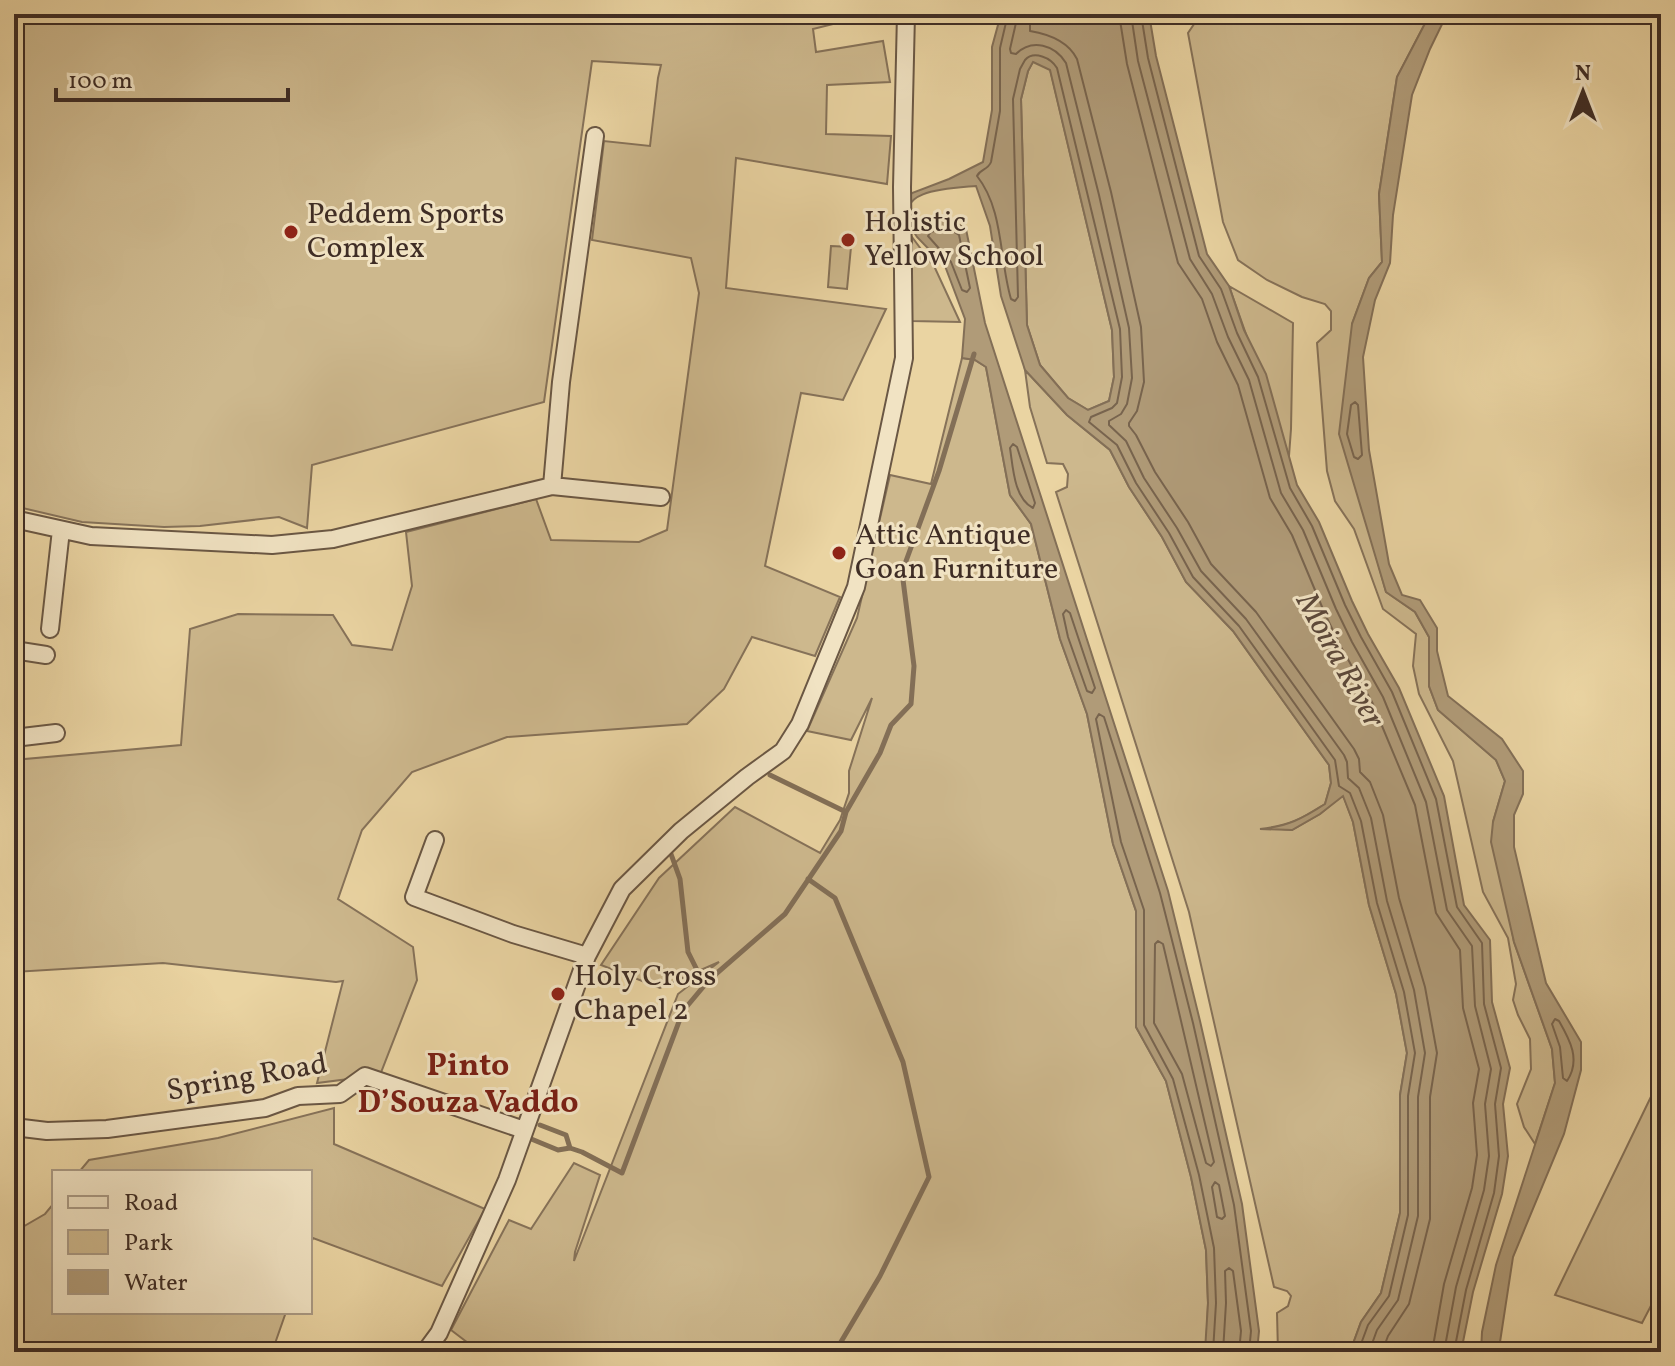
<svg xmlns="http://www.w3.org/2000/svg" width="1675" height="1366" font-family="Vollkorn,serif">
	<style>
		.green { fill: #cdb88d; stroke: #867259; stroke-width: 2 }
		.water { fill: #b09b78; stroke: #836f57; stroke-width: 2; fill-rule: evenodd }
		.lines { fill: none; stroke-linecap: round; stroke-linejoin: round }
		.shore { stroke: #78644e; stroke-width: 2 }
		.stream { stroke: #836f57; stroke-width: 5 }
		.minor-casing { stroke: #6a5744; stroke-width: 20 }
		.minor { stroke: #f1e3c3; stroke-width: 16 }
		.poi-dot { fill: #8f2418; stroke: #f1e3c3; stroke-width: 3 }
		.labels { text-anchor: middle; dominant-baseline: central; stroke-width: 6; stroke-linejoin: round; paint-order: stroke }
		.poi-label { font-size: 30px; fill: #3f2d25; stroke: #f1e3c3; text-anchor: start }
		.street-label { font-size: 30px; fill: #3f2d25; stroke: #f1e3c3 }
		.water-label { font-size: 32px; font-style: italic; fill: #5b483a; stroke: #f1e3c3 }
		.neighbourhood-label { font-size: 32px; font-weight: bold; fill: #7a1f14; stroke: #f1e3c3 }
	</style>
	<rect width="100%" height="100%" fill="#ead4a2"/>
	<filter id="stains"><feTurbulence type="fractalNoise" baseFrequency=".0025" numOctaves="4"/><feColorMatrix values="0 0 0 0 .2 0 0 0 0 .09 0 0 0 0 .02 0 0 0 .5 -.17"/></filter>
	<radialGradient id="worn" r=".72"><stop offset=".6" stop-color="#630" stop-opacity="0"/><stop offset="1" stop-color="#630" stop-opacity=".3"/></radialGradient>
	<!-- green -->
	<path class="green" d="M14 14H873L813 29 816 52 883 41 890 82 827 85 826 134 891 136 887 184 736 158 726 288 886 309 843 400 801 393 765 566 840 597 815 656 752 637 724 689 687 724 507 737 412 772 362 830 338 899 413 947 417 980 380 1075 317 1083 343 981 336 982 163 963 14 972V760L181 745 190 629 238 614 333 615 352 645 392 650 412 586 406 532 536 499 551 540 639 542 667 530 699 293 691 258 592 240 604 141 650 146 658 78 661 65 592 61 544 402 312 465 307 528 279 517 200 526 164 527 82 522 14 506Z
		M1201 14H1430L1397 77 1379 194 1382 262 1369 278 1352 324 1373 545 1386 592 1415 612 1429 637V686L1438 710 1496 760 1505 781 1493 822 1514 942 1552 1049 1555 1083 1535 1144 1524 1127 1517 1104 1531 1069 1530 1039 1518 1015 1513 1000 1516 984 1508 938 1483 892 1453 761 1419 694 1413 666 1416 634 1383 609 1354 529 1335 501 1327 471 1317 343 1331 330V311L1325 304 1302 297 1267 280 1238 260 1223 222 1188 33Z
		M1033 61 1050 69 1112 330 1114 377 1109 401 1088 410 1068 398 1040 365 1027 325 1021 99 1028 71Z
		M912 237 935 268 960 322 912 321Z
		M831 246 851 247 847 289 828 287Z
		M1229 286 1293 323 1291 429 1289 456Z
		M962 358 975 360 986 367 1010 495 1031 524 1060 639 1087 714 1113 844 1136 911V1027L1166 1081 1191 1177 1206 1250 1208 1303 1206 1352H480L451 1330 509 1220 531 1229 574 1163 600 1175 575 1252 574 1261 678 994 719 962 660 988 601 965 659 878 735 807 820 853 840 820 849 793V771L872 698 851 740 807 731 857 618 890 475 931 484Z
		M1025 370 1067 415 1110 450 1129 487 1162 537 1186 582 1233 631 1329 765 1331 783 1325 804C1307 815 1291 826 1269 828L1292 830 1320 814 1343 795 1353 822 1369 905 1396 994 1407 1053 1400 1095V1213L1381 1293 1361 1322 1350 1352H1278L1277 1313 1288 1306 1291 1296 1287 1291 1274 1287 1189 912 1056 492 1067 487 1068 474 1063 464 1047 463 1030 407Z
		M1661 1076V1298H1655L1642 1323 1555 1295Z
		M334 1108V1144L485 1209 442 1286 313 1238 310 1245V1172H79L89 1160 218 1138Z
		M54 1203V1312H286L272 1352H14V1232L45 1214Z"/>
	<!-- water -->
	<path class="water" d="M1001 14H1149L1156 56 1207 254 1229 286 1244 330 1266 374 1297 485 1319 522 1352 601 1368 634 1399 688 1444 796 1464 905 1490 940 1492 1002 1510 1068 1503 1104 1508 1156 1502 1194 1473 1292 1461 1352H1350L1361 1322 1381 1293 1400 1213V1095L1407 1053 1396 994 1369 905 1353 822 1343 796 1320 814 1292 830 1260 829C1288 826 1302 819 1325 804L1331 783 1329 765 1233 631 1186 582 1162 537 1129 487 1110 450 1067 415 1025 370 1001 296 990 226 976 186C956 188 887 189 916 225L949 218 966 229 985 323 1168 891 1200 1021 1242 1204 1259 1331 1257 1352 1205 1351 1208 1303 1206 1250 1191 1177 1166 1081 1136 1027V911L1113 844 1087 714 1060 639 1031 524 1010 495 986 367 975 360 962 358 965 319 945 266 917 237 905 218V201L912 193 949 179 983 162 992 110V47ZM1033 62 1050 70 1112 330 1114 377 1109 401 1088 410 1068 398 1040 365 1027 325 1021 99 1028 71Z
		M1430 14H1447L1430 49 1412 95 1393 215 1390 263 1375 300 1363 357 1369 450 1389 564 1402 595 1420 600 1437 628V651L1448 696 1502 739 1523 771V794L1514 815V847L1546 983 1581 1042V1070L1564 1134 1513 1257 1500 1342 1510 1352H1481L1482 1332 1496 1265 1555 1083 1552 1049 1514 942 1491 842 1493 822 1505 781 1496 760 1438 710 1429 686V637L1415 612 1386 592 1339 434 1352 324 1369 278 1382 262 1379 194 1397 77Z"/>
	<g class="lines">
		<!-- shore -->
		<path class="shore" d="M1008 14 1000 48V111L991 162C988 170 980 169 977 176 1004 210 999 259 1011 299L1015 301 1018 297 1013 99 1020 69 1025 60C1034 50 1051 58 1057 68L1120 329 1122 377 1117 403 1112 408 1091 417 1089 422 1117 445 1136 483 1169 533 1193 577 1239 626 1335 760 1339 786 1350 793 1361 821 1377 903 1404 992 1415 1053 1408 1096V1215L1389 1296 1368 1325 1358 1352
			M1018 14 1010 49 1011 53 1016 54C1032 38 1055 45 1066 63L1099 195 1129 328 1132 378 1127 404 1121 414 1109 421V425L1126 441 1144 478 1177 528 1201 571 1246 619 1344 755 1347 762 1348 778 1359 788 1371 818 1387 901 1414 990 1425 1053 1418 1097V1216L1398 1300 1377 1330 1369 1352
			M1030 14V31C1048 34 1068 41 1077 59L1111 192 1141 327 1144 382 1137 411 1129 423V426L1136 435 1155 472 1188 522 1211 564 1256 612 1354 749 1359 759 1360 772 1370 782 1383 815 1399 898 1425 987 1437 1053 1430 1097V1219L1409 1304 1388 1336 1382 1352
			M1119 14 1127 64 1178 263 1202 299 1217 342 1238 385 1270 498 1292 535 1325 614 1341 647 1372 702 1415 805 1436 913 1460 950 1463 1008 1479 1069 1473 1103 1477 1155 1472 1188 1444 1284 1432 1352
			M1131 14 1138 61 1190 259 1212 294 1228 337 1249 380 1281 493 1303 530 1336 609 1352 642 1383 697 1426 802 1447 910 1472 946 1475 1006 1491 1069 1485 1104 1489 1156 1484 1190 1456 1287 1444 1352
			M1141 14 1148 58 1199 256 1221 289 1237 333 1258 377 1290 488 1312 526 1345 605 1361 637 1392 692 1436 799 1457 907 1482 943 1484 1004 1501 1068 1495 1104 1499 1156 1494 1193 1466 1290 1454 1352
			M947 227 959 235 970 288 967 292 962 290 951 262 928 236 931 232Z
			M1355 402 1358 405 1362 455 1358 459 1354 457 1347 434 1351 405Z
			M1013 444 1017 447 1035 503 1033 508C1014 498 1013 468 1010 448Z
			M1066 610 1070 613 1095 688 1092 693 1087 691 1068 637 1063 614Z
			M1158 941 1163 944 1214 1162 1211 1166 1206 1163 1182 1074 1154 1023 1155 944Z
			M1555 1019 1559 1021C1570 1040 1581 1060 1567 1081L1563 1078 1560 1047 1552 1024Z
			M1215 1182 1219 1185 1225 1216 1222 1219 1217 1217 1212 1187Z
			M1213 1352 1216 1303 1214 1248 1199 1175 1173 1079 1144 1025V910L1121 842 1096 719 1099 714 1104 717 1160 893 1193 1023 1234 1205 1251 1331 1249 1352
			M1223 1352 1226 1303 1225 1271 1229 1268 1233 1271 1241 1331 1239 1352"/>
		<!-- stream -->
		<path class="stream" d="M770 775 846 812
			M671 854 680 879 688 952 698 972 709 980
			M808 879 835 898 903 1062 929 1177 880 1276 835 1352
			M540 1125 566 1135 570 1148
			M524 1136 558 1150 570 1148 582 1152 622 1173 683 1011 709 980 785 914 841 831 846 812 880 753 891 725 911 704 914 666 902 572 939 471 974 354"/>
		<defs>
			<path id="minor" d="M552 486 561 382 595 136
				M14 519 91 536 272 545 333 539 552 486 661 497
				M50 629 61 530
				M14 650 46 655
				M14 738 56 733
				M435 840 414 897 513 934 587 956
				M14 1127 47 1131 107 1129 265 1108 298 1096 340 1094 365 1076 524 1130
				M425 1352 439 1333 507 1180 587 956 622 889 681 831 747 777 783 751 800 724 856 587 904 358 902 187 906 14"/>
		</defs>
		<!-- minor casing -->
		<use href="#minor" class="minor-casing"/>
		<!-- minor -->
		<use href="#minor" class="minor"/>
	</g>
	<!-- markers -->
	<g class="poi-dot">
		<circle cx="291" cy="232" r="8"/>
		<circle cx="848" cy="240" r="8"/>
		<circle cx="839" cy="553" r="8"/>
		<circle cx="558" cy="994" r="8"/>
	</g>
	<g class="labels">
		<!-- poi labels -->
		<g class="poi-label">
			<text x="307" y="215">Peddem Sports<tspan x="307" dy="34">Complex</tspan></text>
			<text x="864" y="223">Holistic<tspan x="864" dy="34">Yellow School</tspan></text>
			<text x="855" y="536">Attic Antique<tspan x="855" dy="34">Goan Furniture</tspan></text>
			<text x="574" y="977">Holy Cross<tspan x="574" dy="34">Chapel 2</tspan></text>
		</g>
		<!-- street labels -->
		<g class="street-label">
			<text transform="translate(247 1078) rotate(-10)">Spring Road</text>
		</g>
		<!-- water labels -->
		<g class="water-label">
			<text transform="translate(1339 661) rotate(61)">Moira River</text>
		</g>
		<!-- neighbourhood labels -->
		<g class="neighbourhood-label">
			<text x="468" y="1067">Pinto<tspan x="468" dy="37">D’Souza Vaddo</tspan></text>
		</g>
	</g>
	<!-- margin -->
	<rect width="1675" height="1366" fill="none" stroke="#ead4a2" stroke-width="48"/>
	<rect x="16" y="16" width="1643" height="1334" fill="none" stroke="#3f2d25" stroke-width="4"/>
	<rect x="24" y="24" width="1627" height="1318" fill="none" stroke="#3f2d25" stroke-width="2"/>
	<!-- legend -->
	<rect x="52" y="1170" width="260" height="144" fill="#f1e3c3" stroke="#aa9a84" stroke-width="2"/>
	<rect x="68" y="1196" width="40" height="12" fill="#f1e3c3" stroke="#aa9a84" stroke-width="2"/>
	<text x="124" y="1210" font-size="24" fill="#3f2d25">Road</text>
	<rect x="68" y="1230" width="40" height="24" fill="#cdb88d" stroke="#aa9a84" stroke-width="2"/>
	<text x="124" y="1250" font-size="24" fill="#3f2d25">Park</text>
	<rect x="68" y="1270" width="40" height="24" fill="#b09b78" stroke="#aa9a84" stroke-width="2"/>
	<text x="124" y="1290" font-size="24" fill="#3f2d25">Water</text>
	<!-- north arrow -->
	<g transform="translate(1583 92)" stroke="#f1e3c3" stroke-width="6" paint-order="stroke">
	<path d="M0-6L14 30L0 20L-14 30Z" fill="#3f2d25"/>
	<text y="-12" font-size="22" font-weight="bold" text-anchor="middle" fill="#3f2d25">N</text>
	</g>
	<!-- scale -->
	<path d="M56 88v12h232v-12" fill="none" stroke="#3f2d25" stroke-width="4"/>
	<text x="68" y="88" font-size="24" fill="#3f2d25" stroke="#f1e3c3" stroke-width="6" paint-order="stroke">100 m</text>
	<rect width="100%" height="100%" filter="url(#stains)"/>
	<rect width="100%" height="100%" fill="url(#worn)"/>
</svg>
